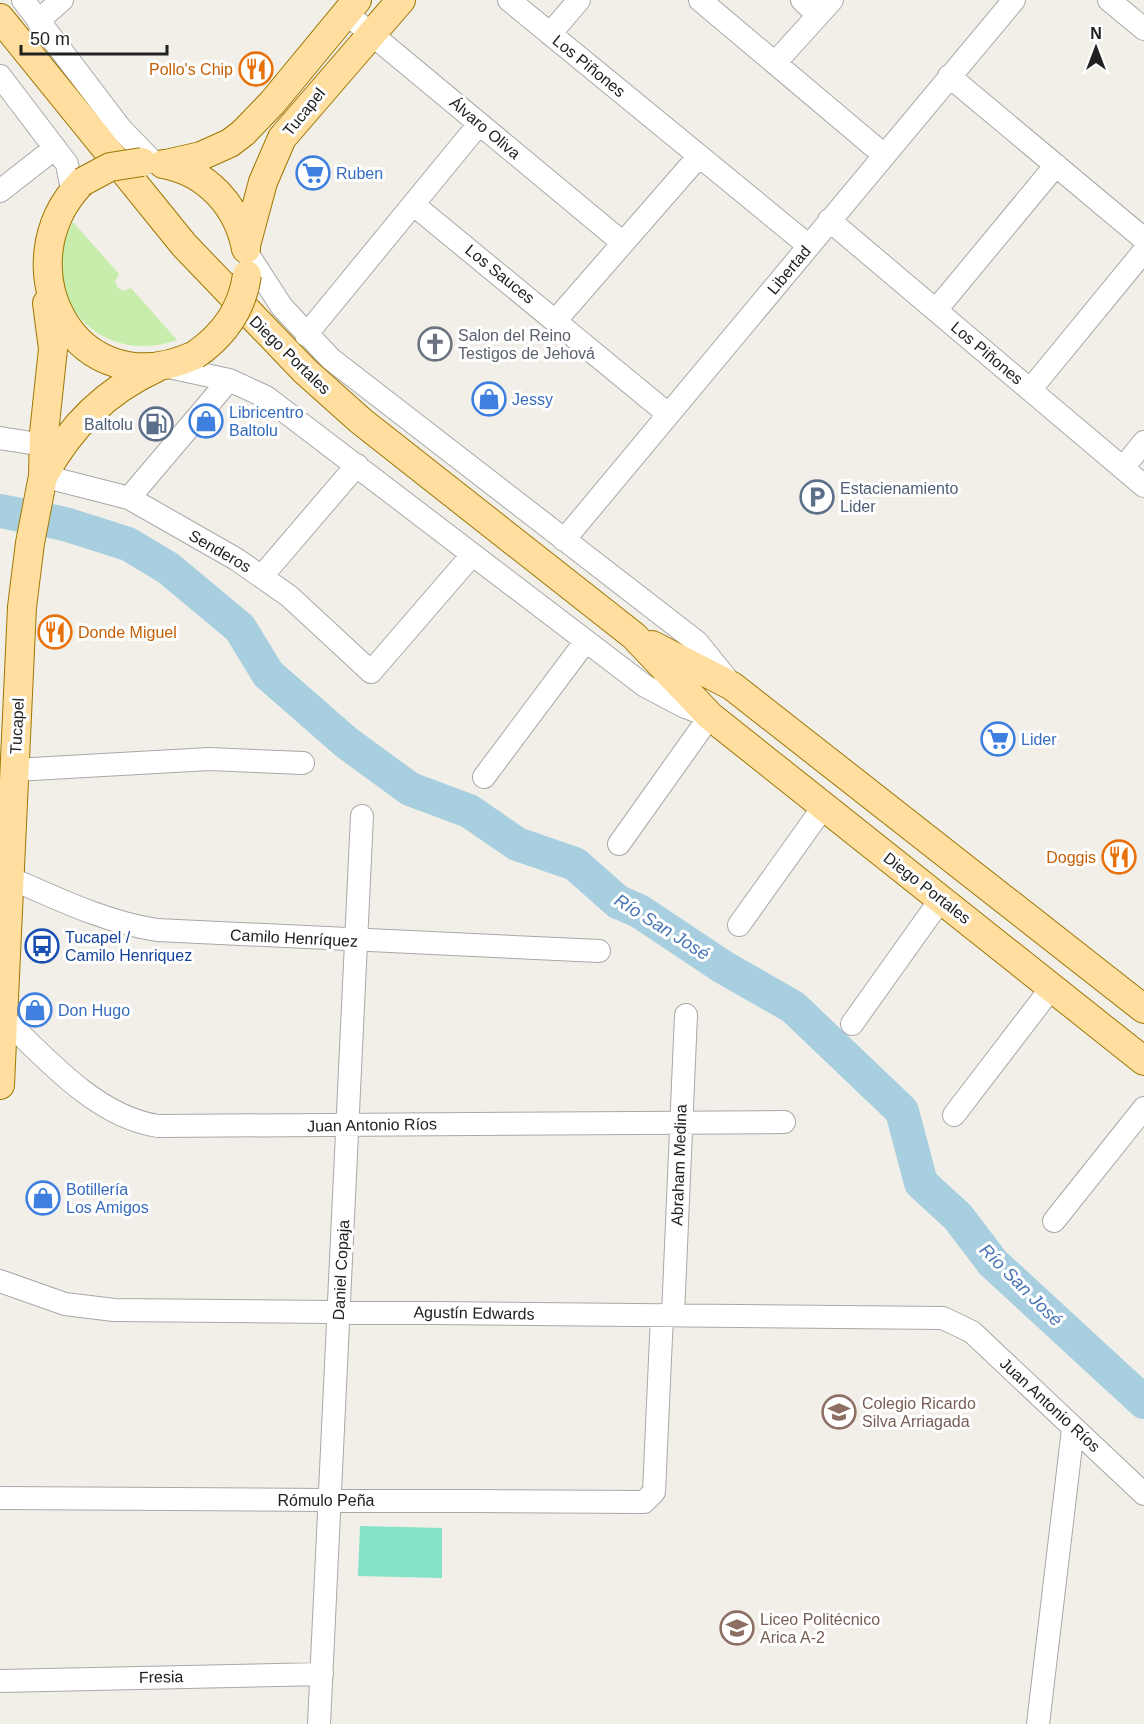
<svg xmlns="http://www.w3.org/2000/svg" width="1144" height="1724" font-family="Helvetica,sans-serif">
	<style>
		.grass { fill: #c7edac }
		.pitch { fill: #83e3c6 }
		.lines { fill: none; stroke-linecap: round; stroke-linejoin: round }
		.river { stroke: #a7cfe0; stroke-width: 34 }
		.minor-casing { stroke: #a8a8a8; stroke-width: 24 }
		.major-casing { stroke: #9e7700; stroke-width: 30 }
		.minor { stroke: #fff; stroke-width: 22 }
		.major { stroke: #ffde9f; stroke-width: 28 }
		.major-bridge-casing { stroke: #9e7700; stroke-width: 30; stroke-linecap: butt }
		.major-bridge { stroke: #ffde9f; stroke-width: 28 }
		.labels { text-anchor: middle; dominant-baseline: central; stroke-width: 6; stroke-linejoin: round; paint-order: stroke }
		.street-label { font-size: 16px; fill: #212121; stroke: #fff }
		.food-label { font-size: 16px; fill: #c56008; stroke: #fff; text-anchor: end }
		.shop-label { font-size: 16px; fill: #366cbe; stroke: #fff; text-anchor: start }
		.worship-label { font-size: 16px; fill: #5b616d; stroke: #fff; text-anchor: start }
		.service-label { font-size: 16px; fill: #4e5e75; stroke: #fff; text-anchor: end }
		.transit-label { font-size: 16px; fill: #164399; stroke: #fff; text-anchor: start }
		.education-label { font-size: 16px; fill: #785e54; stroke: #fff; text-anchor: start }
		.water-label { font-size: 18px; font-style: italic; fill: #4876b6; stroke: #fff }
	</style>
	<rect width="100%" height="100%" fill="#f2efe8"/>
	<!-- grass -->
	<path class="grass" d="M73 222 119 274 115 281 118 288 124 291 131 288 177 340C100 368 33 295 73 222Z"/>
	<!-- pitch -->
	<path class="pitch" d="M360 1526 442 1528V1578L358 1576Z"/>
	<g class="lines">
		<!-- river -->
		<path class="river" d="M0 511 65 524 128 544 168 568 240 628 268 674 347 743 410 789 469 811 517 844 575 864 618 902 639 911 723 967 793 1007 902 1111 921 1183 958 1217 993 1263 1144 1402"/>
		<defs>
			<path id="minor" d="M23 0 121 129 153 162
				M509 0 809 246
				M700 0 884 155
				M802 0 818 15
				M1109 0 1144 29
				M346 13 623 243
				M38 21 62 0
				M550 34 579 0
				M775 63 832 0
				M0 76 67 164 72 190
				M949 76 1144 239
				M0 191 55 148
				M414 205 668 414
				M829 220 1144 486
				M247 253 282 307 331 359 697 642 731 684
				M936 310 1056 165
				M556 320 699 156
				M306 335 479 124
				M164 366 229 380 266 397 645 686 685 707 710 716 619 844
				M1030 390 1144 251
				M0 438 44 445
				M1123 468 1144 442
				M43 476 129 498 236 559 289 596 371 672 472 555
				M129 498 229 380
				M564 540 1014 0
				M262 576 357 465
				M15 770 209 759 303 763
				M484 777 585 642
				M0 871 10 878C58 899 105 922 157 930L599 951
				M739 925 824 806
				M3 1017C46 1059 97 1117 158 1126L784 1122
				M852 1024 941 899
				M954 1115 1052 987
				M1054 1221 1144 1108
				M0 1281 65 1304 114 1310 943 1318 972 1332 1144 1494
				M673 1315 686 1015
				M0 1498 644 1502 654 1492 662 1315
				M0 1681 322 1674
				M319 1724 362 816
				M1038 1724 1073 1429"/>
			<path id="major" d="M0 18 184 245 305 371 361 421 634 636 710 716 1144 1061
				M163 164C207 172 238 206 246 249
				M166 164 201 156 230 143 243 133 272 103 357 0
				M82 182C0 266 76 410 195 355
				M246 245 263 182 282 138 401 0
				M44 475C70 426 106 391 156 368
				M652 645 732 686 1144 1009
				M0 1085 22 607 30 543 43 476 44 433 53 349 47 303"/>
		</defs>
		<!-- minor casing -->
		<use href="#minor" class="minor-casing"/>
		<!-- major casing -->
		<use href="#major" class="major-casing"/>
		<!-- minor -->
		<use href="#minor" class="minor"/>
		<!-- major -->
		<use href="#major" class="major"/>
		<defs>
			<path id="major-bridge" d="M82 182 110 167 142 162
				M195 355C224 335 242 310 247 275"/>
		</defs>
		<!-- major-bridge casing -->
		<use href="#major-bridge" class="major-bridge-casing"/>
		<!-- major-bridge -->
		<use href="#major-bridge" class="major-bridge"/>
	</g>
	<!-- icons -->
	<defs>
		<symbol id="restaurant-ring" viewBox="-11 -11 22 22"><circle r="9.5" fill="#fff" stroke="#e8710a" stroke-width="1.5"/><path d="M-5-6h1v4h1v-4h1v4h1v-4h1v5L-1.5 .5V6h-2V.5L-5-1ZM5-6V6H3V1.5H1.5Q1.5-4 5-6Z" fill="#e8710a"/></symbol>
		<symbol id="supermarket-ring" viewBox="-11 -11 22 22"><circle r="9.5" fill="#fff" stroke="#3f7fe0" stroke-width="1.5"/><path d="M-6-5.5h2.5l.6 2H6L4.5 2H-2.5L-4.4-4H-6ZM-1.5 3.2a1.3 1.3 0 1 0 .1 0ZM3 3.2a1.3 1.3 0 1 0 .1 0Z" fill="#3f7fe0"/></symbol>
		<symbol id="church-ring" viewBox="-11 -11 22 22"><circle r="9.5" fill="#fff" stroke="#6b7280" stroke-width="1.5"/><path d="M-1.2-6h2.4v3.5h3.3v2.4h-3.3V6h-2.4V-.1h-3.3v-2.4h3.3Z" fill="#6b7280"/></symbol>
		<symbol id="shop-ring" viewBox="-11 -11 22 22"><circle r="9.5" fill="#fff" stroke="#3f7fe0" stroke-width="1.5"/><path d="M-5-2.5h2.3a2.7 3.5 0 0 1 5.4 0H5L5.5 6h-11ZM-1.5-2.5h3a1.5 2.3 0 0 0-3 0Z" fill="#3f7fe0"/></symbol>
		<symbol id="fuel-ring" viewBox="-11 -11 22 22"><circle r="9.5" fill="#fff" stroke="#5c6f8a" stroke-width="1.5"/><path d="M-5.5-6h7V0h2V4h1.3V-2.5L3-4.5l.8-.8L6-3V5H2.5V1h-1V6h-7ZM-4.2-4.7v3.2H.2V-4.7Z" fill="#5c6f8a"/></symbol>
		<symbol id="parking-ring" viewBox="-11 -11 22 22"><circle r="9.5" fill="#fff" stroke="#5c6f8a" stroke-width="1.5"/><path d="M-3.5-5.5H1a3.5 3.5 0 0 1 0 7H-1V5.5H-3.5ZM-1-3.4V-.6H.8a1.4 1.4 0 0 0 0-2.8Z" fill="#5c6f8a"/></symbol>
		<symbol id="bus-ring" viewBox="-11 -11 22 22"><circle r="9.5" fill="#fff" stroke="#1a4fb4" stroke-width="1.5"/><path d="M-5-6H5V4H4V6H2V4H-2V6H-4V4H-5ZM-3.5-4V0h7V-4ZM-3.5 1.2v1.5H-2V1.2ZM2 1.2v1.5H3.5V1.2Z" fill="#1a4fb4"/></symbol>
		<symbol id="school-ring" viewBox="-11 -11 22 22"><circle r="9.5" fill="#fff" stroke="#8d6e63" stroke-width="1.5"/><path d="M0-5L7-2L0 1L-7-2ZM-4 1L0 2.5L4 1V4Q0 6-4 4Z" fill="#8d6e63"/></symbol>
	</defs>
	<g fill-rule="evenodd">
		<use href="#restaurant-ring" x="237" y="50" width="38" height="38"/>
		<use href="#supermarket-ring" x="294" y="154" width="38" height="38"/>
		<use href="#church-ring" x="416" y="325" width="38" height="38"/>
		<use href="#shop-ring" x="470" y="380" width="38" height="38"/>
		<use href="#shop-ring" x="187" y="402" width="38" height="38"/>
		<use href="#fuel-ring" x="137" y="405" width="38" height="38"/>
		<use href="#parking-ring" x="798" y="478" width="38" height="38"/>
		<use href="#restaurant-ring" x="36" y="613" width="38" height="38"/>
		<use href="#supermarket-ring" x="979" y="720" width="38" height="38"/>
		<use href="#restaurant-ring" x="1100" y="838" width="38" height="38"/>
		<use href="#bus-ring" x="23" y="927" width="38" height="38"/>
		<use href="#shop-ring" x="16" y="991" width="38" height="38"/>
		<use href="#shop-ring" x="24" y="1179" width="38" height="38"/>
		<use href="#school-ring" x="820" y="1393" width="38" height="38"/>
		<use href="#school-ring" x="718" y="1609" width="38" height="38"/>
	</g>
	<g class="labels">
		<!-- street labels -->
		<g class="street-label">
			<text transform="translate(589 66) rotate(39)">Los Piñones</text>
			<text transform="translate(304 112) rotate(-51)">Tucapel</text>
			<text transform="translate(485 128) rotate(40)">Álvaro Oliva</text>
			<text transform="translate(789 270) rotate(-50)">Libertad</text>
			<text transform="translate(500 274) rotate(39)">Los Sauces</text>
			<text transform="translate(987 353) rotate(40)">Los Piñones</text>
			<text transform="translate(290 355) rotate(44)">Diego Portales</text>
			<text transform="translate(220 551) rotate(30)">Senderos</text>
			<text transform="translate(17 726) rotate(-87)">Tucapel</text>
			<text transform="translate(927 888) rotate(38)">Diego Portales</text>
			<text transform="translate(294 938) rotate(3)">Camilo Henríquez</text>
			<text transform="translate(372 1125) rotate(-1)">Juan Antonio Ríos</text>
			<text transform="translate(679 1165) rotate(-88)">Abraham Medina</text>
			<text transform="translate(341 1270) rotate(-87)">Daniel Copaja</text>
			<text transform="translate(474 1313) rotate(1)">Agustín Edwards</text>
			<text transform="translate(1050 1405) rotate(43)">Juan Antonio Ríos</text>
			<text x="326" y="1500">Rómulo Peña</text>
			<text transform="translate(161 1677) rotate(-1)">Fresia</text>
		</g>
		<!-- food labels -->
		<g class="food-label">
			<text x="233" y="69">Pollo's Chip</text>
			<text x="78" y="632" text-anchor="start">Donde Miguel</text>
			<text x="1096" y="857">Doggis</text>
		</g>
		<!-- shop labels -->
		<g class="shop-label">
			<text x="336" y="173">Ruben</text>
			<text x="512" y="399">Jessy</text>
			<text x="229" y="412">Libricentro<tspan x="229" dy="18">Baltolu</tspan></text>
			<text x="1021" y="739">Lider</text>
			<text x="58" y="1010">Don Hugo</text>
			<text x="66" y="1189">Botillería<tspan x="66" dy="18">Los Amigos</tspan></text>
		</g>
		<!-- worship labels -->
		<g class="worship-label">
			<text x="458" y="335">Salon del Reino<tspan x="458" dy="18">Testigos de Jehová</tspan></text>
		</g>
		<!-- service labels -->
		<g class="service-label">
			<text x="133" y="424">Baltolu</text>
			<text x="840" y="488" text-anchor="start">Estacienamiento<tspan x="840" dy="18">Lider</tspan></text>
		</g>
		<!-- transit labels -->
		<g class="transit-label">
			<text x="65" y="937">Tucapel /<tspan x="65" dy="18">Camilo Henriquez</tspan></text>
		</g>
		<!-- education labels -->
		<g class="education-label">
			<text x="862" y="1403">Colegio Ricardo<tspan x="862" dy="18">Silva Arriagada</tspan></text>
			<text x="760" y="1619">Liceo Politécnico<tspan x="760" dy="18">Arica A-2</tspan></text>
		</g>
		<!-- water labels -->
		<g class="water-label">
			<text transform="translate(662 927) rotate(32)">Río San José</text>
			<text transform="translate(1021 1285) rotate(45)">Río San José</text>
		</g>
	</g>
	<!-- north arrow -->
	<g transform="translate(1096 48)" stroke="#ffffff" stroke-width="4.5" paint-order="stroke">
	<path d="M0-4.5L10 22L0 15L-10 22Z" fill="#212121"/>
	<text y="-9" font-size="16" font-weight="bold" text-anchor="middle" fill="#212121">N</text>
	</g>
	<!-- scale -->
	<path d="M21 45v9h146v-9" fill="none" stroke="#212121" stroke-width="3"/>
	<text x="30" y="45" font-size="18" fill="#212121" stroke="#ffffff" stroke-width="4.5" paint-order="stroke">50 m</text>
</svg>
